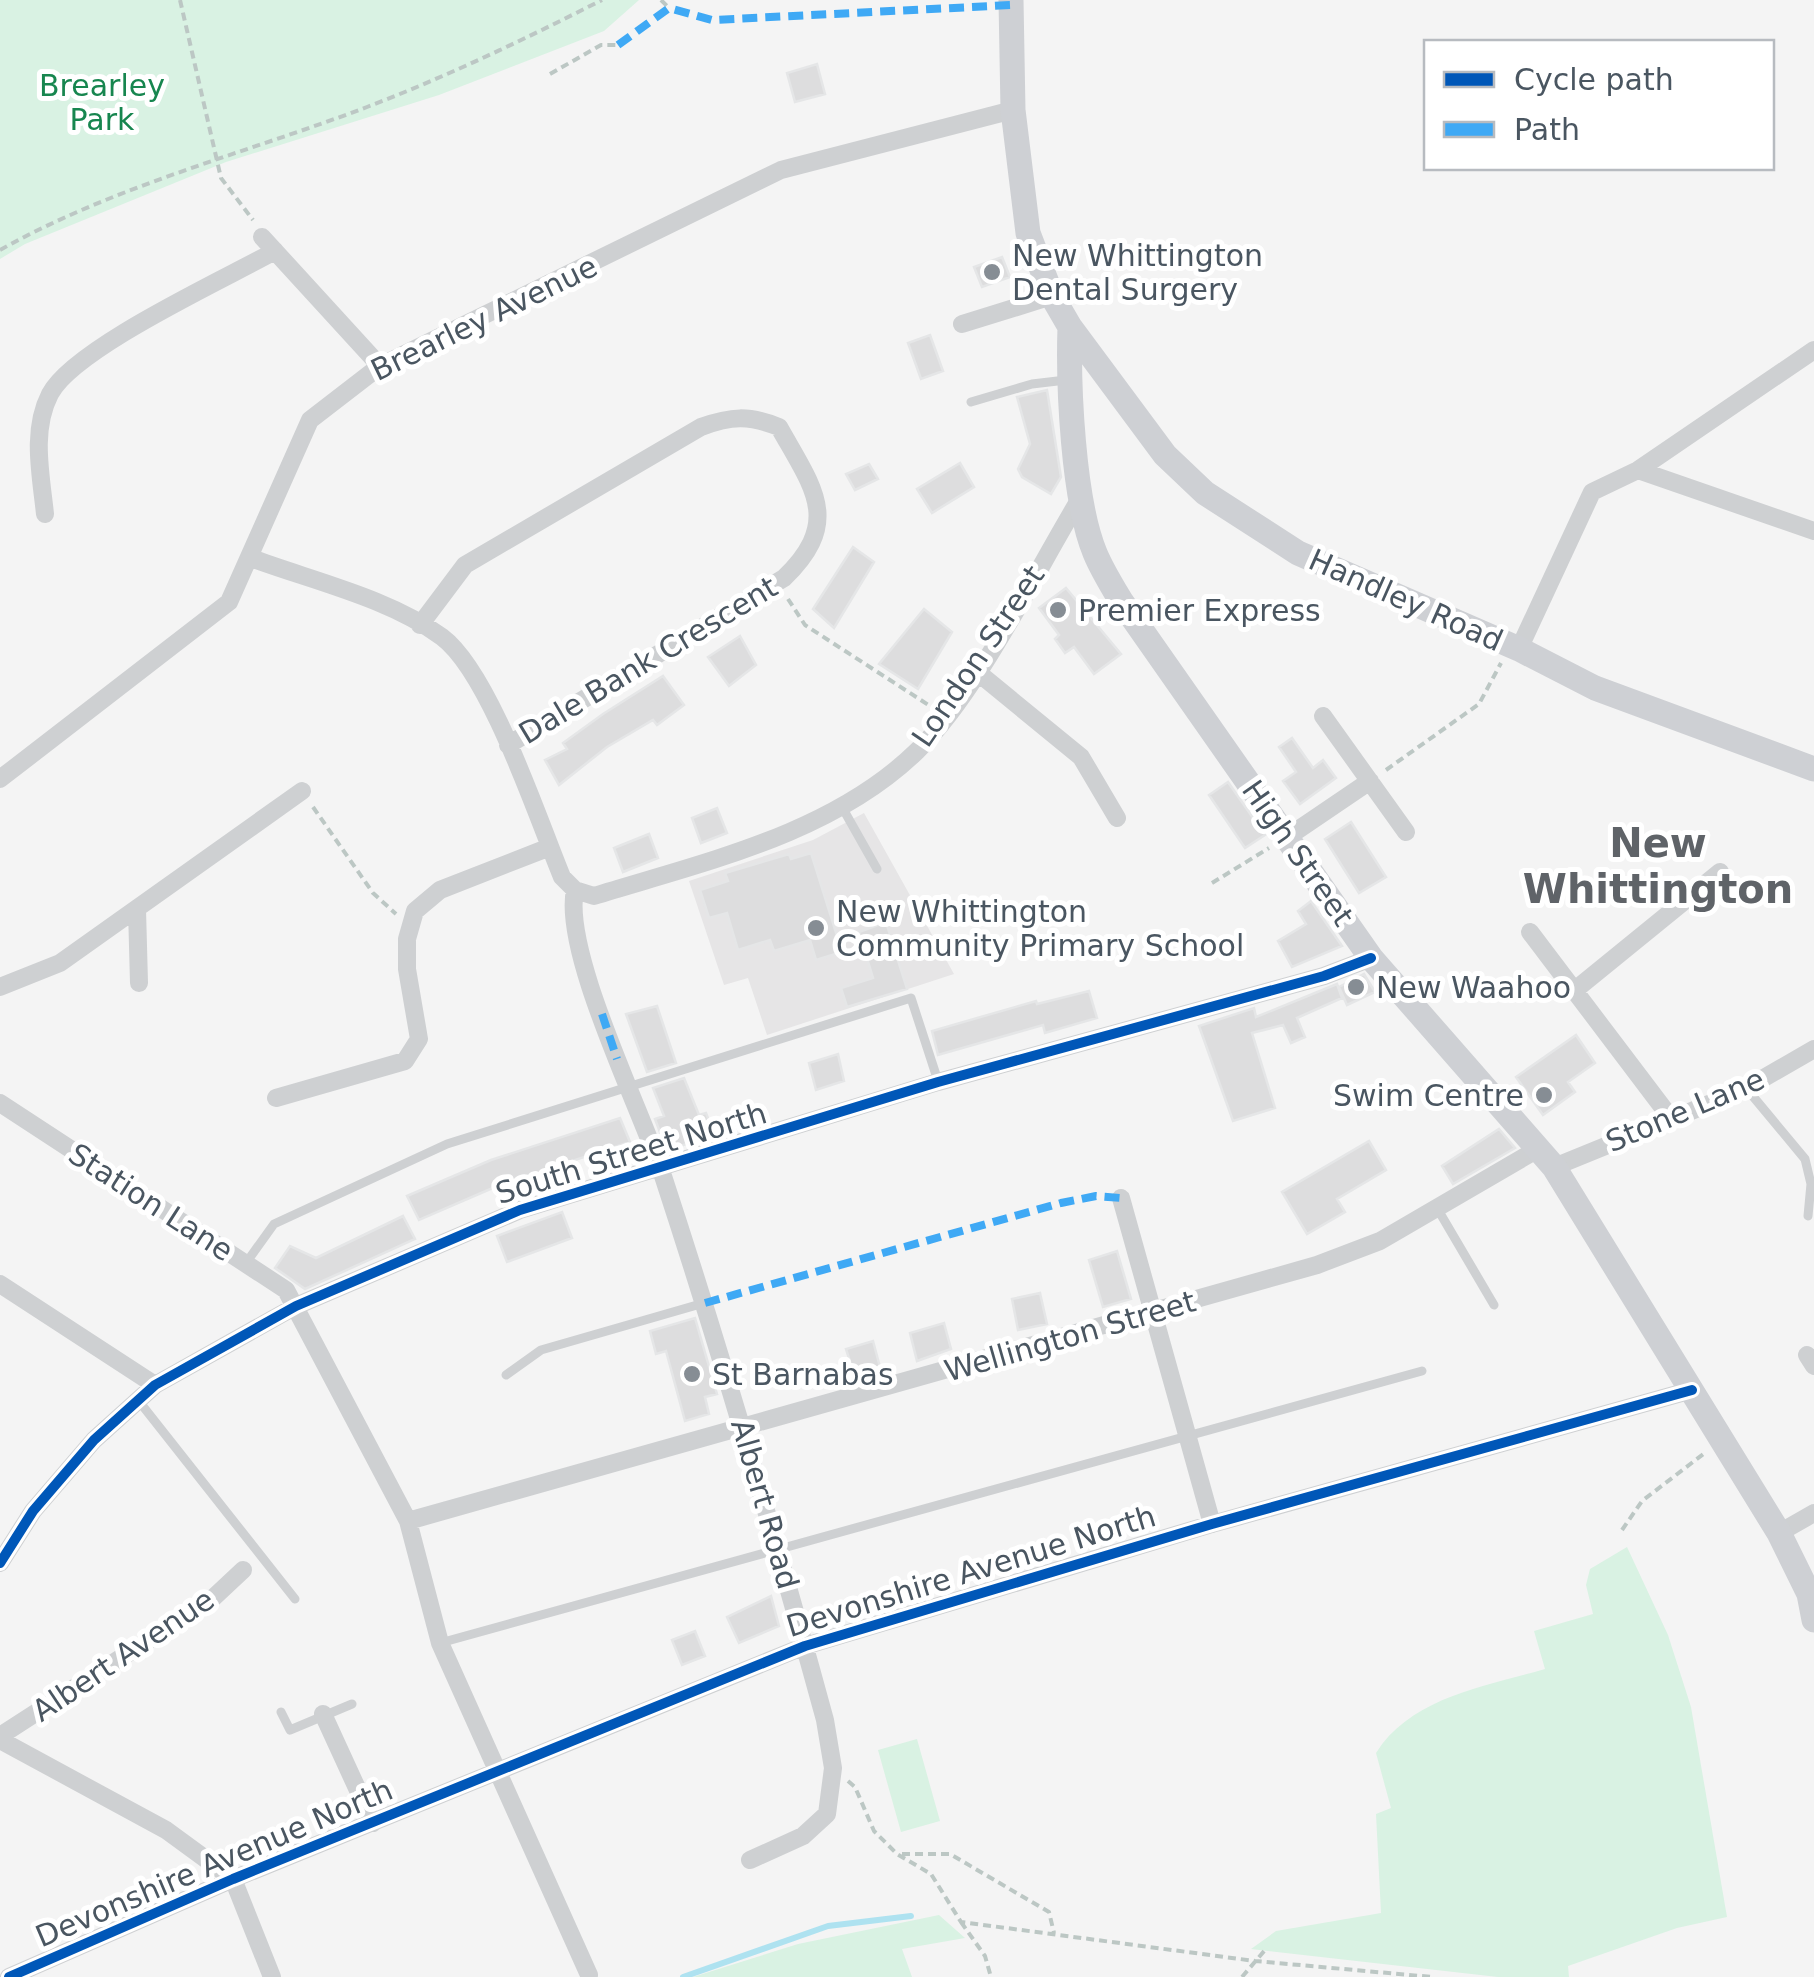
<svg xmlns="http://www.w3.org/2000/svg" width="1814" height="1977" font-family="'DejaVu Sans',sans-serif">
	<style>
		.education { fill: #e6e5e6 }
		.green { fill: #d9f2e3 }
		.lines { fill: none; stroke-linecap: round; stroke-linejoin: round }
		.stream { stroke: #aee2f0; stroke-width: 6 }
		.building { fill: #ddddde; stroke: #e5e6e7; stroke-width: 2.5 }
		.path { stroke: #bcc7c4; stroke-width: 4; stroke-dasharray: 8 5; stroke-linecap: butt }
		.lane { stroke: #ced0d2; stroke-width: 9 }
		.street { stroke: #ced0d2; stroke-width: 18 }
		.secondary { stroke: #ced0d4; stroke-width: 25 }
		.quiet { stroke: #3fa9f5; stroke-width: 8; stroke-dasharray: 15 8; stroke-linecap: butt }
		.cycleway-casing { stroke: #fff; stroke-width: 16 }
		.cycleway { stroke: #0057b8; stroke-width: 10 }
		.poi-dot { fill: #868d94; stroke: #fff; stroke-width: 4 }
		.labels { text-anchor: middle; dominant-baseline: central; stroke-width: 10; stroke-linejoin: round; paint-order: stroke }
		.park-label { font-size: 30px; fill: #17864f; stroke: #fff }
		.poi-label { font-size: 30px; fill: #4a5661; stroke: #fff; text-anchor: start }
		.street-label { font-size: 30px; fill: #4a5661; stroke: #fff }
		.district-label { font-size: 40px; font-weight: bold; fill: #5f6368; stroke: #fff }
	</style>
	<rect width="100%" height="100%" fill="#f4f4f4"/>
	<!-- education -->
	<path class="education" d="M864 813 954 974 767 1035 748 978 724 985 689 881 813 840Z"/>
	<!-- green -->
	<path class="green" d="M0 0H639L604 31 439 95 226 162 25 244 0 259Z
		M1627 1547 1668 1635 1691 1707 1727 1917 1677 1928 1568 1966 1569 1977H1498L1251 1949 1276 1931 1381 1913 1376 1814 1391 1808 1376 1753C1411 1697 1486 1686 1545 1669L1534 1631 1593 1614 1586 1585 1590 1569Z
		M917 1739 940 1821 901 1832 878 1750Z
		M939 1915 965 1938 902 1949 912 1977H693L798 1944Z"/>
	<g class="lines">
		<!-- stream -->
		<path class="stream" d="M683 1977 828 1926 911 1916"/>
	</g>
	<!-- building -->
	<path class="building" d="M817 64 825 94 795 102 787 73Z
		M1002 257 1010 277 982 287 974 267Z
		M930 335 943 371 921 379 908 343Z
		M1047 390 1061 477 1051 494 1022 477 1018 469 1030 444 1017 397Z
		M960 463 974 487 932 513 917 489Z
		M869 464 878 479 855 490 846 474Z
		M853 547 874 562 834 628 813 609Z
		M1066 588 1121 654 1094 674 1074 647 1065 653 1055 639 1059 635 1039 608Z
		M924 609 952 632 918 689 879 664Z
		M740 636 756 665 729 686 708 657Z
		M663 676 684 705 657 725 653 720 607 747 559 785 545 760 567 749 563 743 603 714Z
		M1292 738 1313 768 1323 760 1336 778 1300 804 1283 781 1296 772 1279 747Z
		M1228 782 1265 835 1245 848 1209 795Z
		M717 808 727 833 701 843 692 818Z
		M1351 822 1386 877 1359 893 1325 839Z
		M649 834 658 858 623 872 614 848Z
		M811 853 842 952 816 960 810 940 774 951 770 940 738 950 727 913 709 918 700 890 728 881 725 873 789 854 791 859Z
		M1311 901 1342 946 1292 967 1278 941 1306 924 1298 911Z
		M886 922 907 989 847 1007 841 988 873 978 859 932Z
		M1364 974 1375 992 1347 1005 1339 987Z
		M1337 984 1342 998 1297 1018 1305 1037 1291 1043 1283 1025 1252 1033 1275 1108 1233 1121 1199 1026 1254 1008 1256 1017Z
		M1089 991 1097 1018 1045 1033 1043 1025 938 1055 932 1031 1036 1001 1037 1004Z
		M657 1006 676 1063 647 1072 626 1014Z
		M1576 1035 1595 1063 1568 1082 1575 1092 1543 1115 1516 1077Z
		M838 1054 844 1081 816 1090 809 1063Z
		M684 1078 699 1115 706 1113 714 1134 667 1151 655 1119 664 1116 653 1088Z
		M620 1118 630 1142 502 1184 419 1220 407 1196 491 1160Z
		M1499 1129 1515 1148 1453 1184 1442 1166Z
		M1369 1141 1386 1170 1337 1199 1345 1212 1307 1234 1282 1192Z
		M562 1212 572 1238 507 1262 497 1236Z
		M403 1216 415 1239 305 1289 275 1268 290 1246 316 1258Z
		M1117 1251 1131 1299 1103 1307 1089 1260Z
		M1040 1293 1047 1324 1018 1330 1012 1299Z
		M695 1318 717 1394 705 1397 709 1414 685 1421 666 1351 656 1354 650 1331Z
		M944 1323 951 1349 917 1361 910 1333Z
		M873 1341 880 1367 854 1374 846 1349Z
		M771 1596 779 1626 739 1643 727 1617Z
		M695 1631 705 1656 682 1665 672 1640Z"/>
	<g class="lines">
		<!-- path -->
		<path class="path" d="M180 0 221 178 253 220
			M661 0 669 8
			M550 74 601 45H618
			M0 250C114 186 246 153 367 107 448 76 525 39 602 0
			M788 599 805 625 930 706
			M1386 770 1479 704 1501 663
			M313 807 373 893 396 914
			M1212 883 1269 848
			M1622 1530 1642 1501 1706 1452
			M848 1781 855 1787 874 1831 897 1854 931 1874 961 1922 1255 1961 1432 1977
			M902 1854H950L1049 1912 1054 1933
			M961 1922 985 1956 991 1977
			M1242 1977 1265 1950"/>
		<!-- lane -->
		<path class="lane" d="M971 402 1032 384 1066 380
			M842 807 877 869
			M1746 1088 1805 1159 1811 1184 1808 1216
			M1437 1208 1494 1305
			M246 1263 274 1224 447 1144 911 998 938 1081
			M506 1375 541 1350 704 1303
			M138 1400 295 1599
			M440 1643 1422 1371
			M281 1712 290 1730 352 1704"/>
		<!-- street -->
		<path class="street" d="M262 237 380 366
			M962 324 1052 296
			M1638 470 1814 531
			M45 514C41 475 31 431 50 394 74 348 225 279 275 251
			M251 558C313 581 389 598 442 637 490 673 538 819 562 877L575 890 594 896C704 862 832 834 917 751 977 693 1036 571 1081 497
			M420 625 465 565 701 427C731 416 749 415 779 427 813 488 843 521 784 578L508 745
			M1519 649 1592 492 1638 470 1814 350
			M976 671 1081 757 1117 818
			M1323 716 1406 832
			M0 779 229 602 310 420 380 366 781 170 1013 110
			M1286 838 1370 781
			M575 890C562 952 641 1109 663 1176 722 1356 775 1537 825 1720L833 1768 827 1814 803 1836 750 1860
			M137 909 139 983
			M1530 932 1670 1117
			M0 987 60 963 302 791
			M1575 990 1720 872
			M276 1098 405 1061 419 1039 407 969V939L415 911 440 890 550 847
			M0 1103 286 1290 408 1521 440 1643 589 1975
			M1554 1167 1743 1090 1814 1049
			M1121 1198 1212 1524
			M0 1284 155 1385
			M1807 1355 1814 1366
			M408 1521 1317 1265 1380 1241 1538 1149
			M1779 1533 1814 1513
			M0 1563 33 1511 94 1440 155 1385 296 1306 520 1210 938 1082 1324 976 1371 958
			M323 1714 373 1823
			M0 1736 212 1599 243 1570
			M0 1740 166 1830 233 1879 272 1977
			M9 1977 233 1879 805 1646 1212 1524 1692 1390"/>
		<!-- secondary -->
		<path class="secondary" d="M1011 0 1013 110 1028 233 1052 296 1070 327 1165 455 1205 493 1298 553 1519 649 1595 688 1814 769
			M1070 327C1068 385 1073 500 1095 553 1102 570 1112 586 1121 601L1371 958 1554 1167 1779 1533 1809 1594 1814 1620"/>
		<!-- quiet -->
		<path class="quiet" d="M618 45 669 8 712 20 1012 5
			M602 1014 617 1059
			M705 1303 1061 1203 1096 1196 1121 1198"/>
		<defs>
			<path id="cycleway" d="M0 1563 33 1511 94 1440 155 1385 296 1306 520 1210 938 1082 1324 976 1371 958
				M9 1977 233 1879 805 1646 1212 1524 1692 1390"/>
		</defs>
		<!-- cycleway casing -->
		<use href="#cycleway" class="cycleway-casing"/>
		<!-- cycleway -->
		<use href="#cycleway" class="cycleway"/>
	</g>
	<!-- markers -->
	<g class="poi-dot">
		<circle cx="992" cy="272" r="10"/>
		<circle cx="1058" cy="610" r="10"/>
		<circle cx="816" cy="928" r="10"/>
		<circle cx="1356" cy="987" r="10"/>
		<circle cx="1544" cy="1095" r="10"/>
		<circle cx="692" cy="1374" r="10"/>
	</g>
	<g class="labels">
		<!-- park labels -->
		<g class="park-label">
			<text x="102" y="85">Brearley<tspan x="102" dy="34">Park</tspan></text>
		</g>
		<!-- poi labels -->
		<g class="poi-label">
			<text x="1012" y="255">New Whittington<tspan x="1012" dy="34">Dental Surgery</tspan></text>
			<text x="1078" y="610">Premier Express</text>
			<text x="836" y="911">New Whittington<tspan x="836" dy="34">Community Primary School</tspan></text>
			<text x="1376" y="987">New Waahoo</text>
			<text x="1524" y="1095" text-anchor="end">Swim Centre</text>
			<text x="712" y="1374">St Barnabas</text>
		</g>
		<!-- street labels -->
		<g class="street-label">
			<text transform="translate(484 318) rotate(-26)">Brearley Avenue</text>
			<text transform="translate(1406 600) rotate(24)">Handley Road</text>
			<text transform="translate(978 656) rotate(-56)">London Street</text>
			<text transform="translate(648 660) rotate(-31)">Dale Bank Crescent</text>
			<text transform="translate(1298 853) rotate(55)">High Street</text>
			<text transform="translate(1685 1110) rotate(-23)">Stone Lane</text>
			<text transform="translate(631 1153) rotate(-17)">South Street North</text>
			<text transform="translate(151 1202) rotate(33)">Station Lane</text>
			<text transform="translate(1070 1336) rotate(-16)">Wellington Street</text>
			<text transform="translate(765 1504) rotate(74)">Albert Road</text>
			<text transform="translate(971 1571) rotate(-17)">Devonshire Avenue North</text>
			<text transform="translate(123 1655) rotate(-34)">Albert Avenue</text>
			<text transform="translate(214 1863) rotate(-23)">Devonshire Avenue North</text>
		</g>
		<!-- district labels -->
		<g class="district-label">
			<text x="1658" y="843">New<tspan x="1658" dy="46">Whittington</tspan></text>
		</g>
	</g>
	<!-- legend -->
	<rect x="1424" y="40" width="350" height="130" fill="#ffffff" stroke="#b7bbc0" stroke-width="2.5"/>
	<rect x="1444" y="72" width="50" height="15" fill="#0057b8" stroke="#b7bbc0" stroke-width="2.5"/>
	<text x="1514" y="90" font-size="30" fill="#4a5661">Cycle path</text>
	<rect x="1444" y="122" width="50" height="15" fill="#3fa9f5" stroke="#b7bbc0" stroke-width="2.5"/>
	<text x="1514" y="140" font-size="30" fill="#4a5661">Path</text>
</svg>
